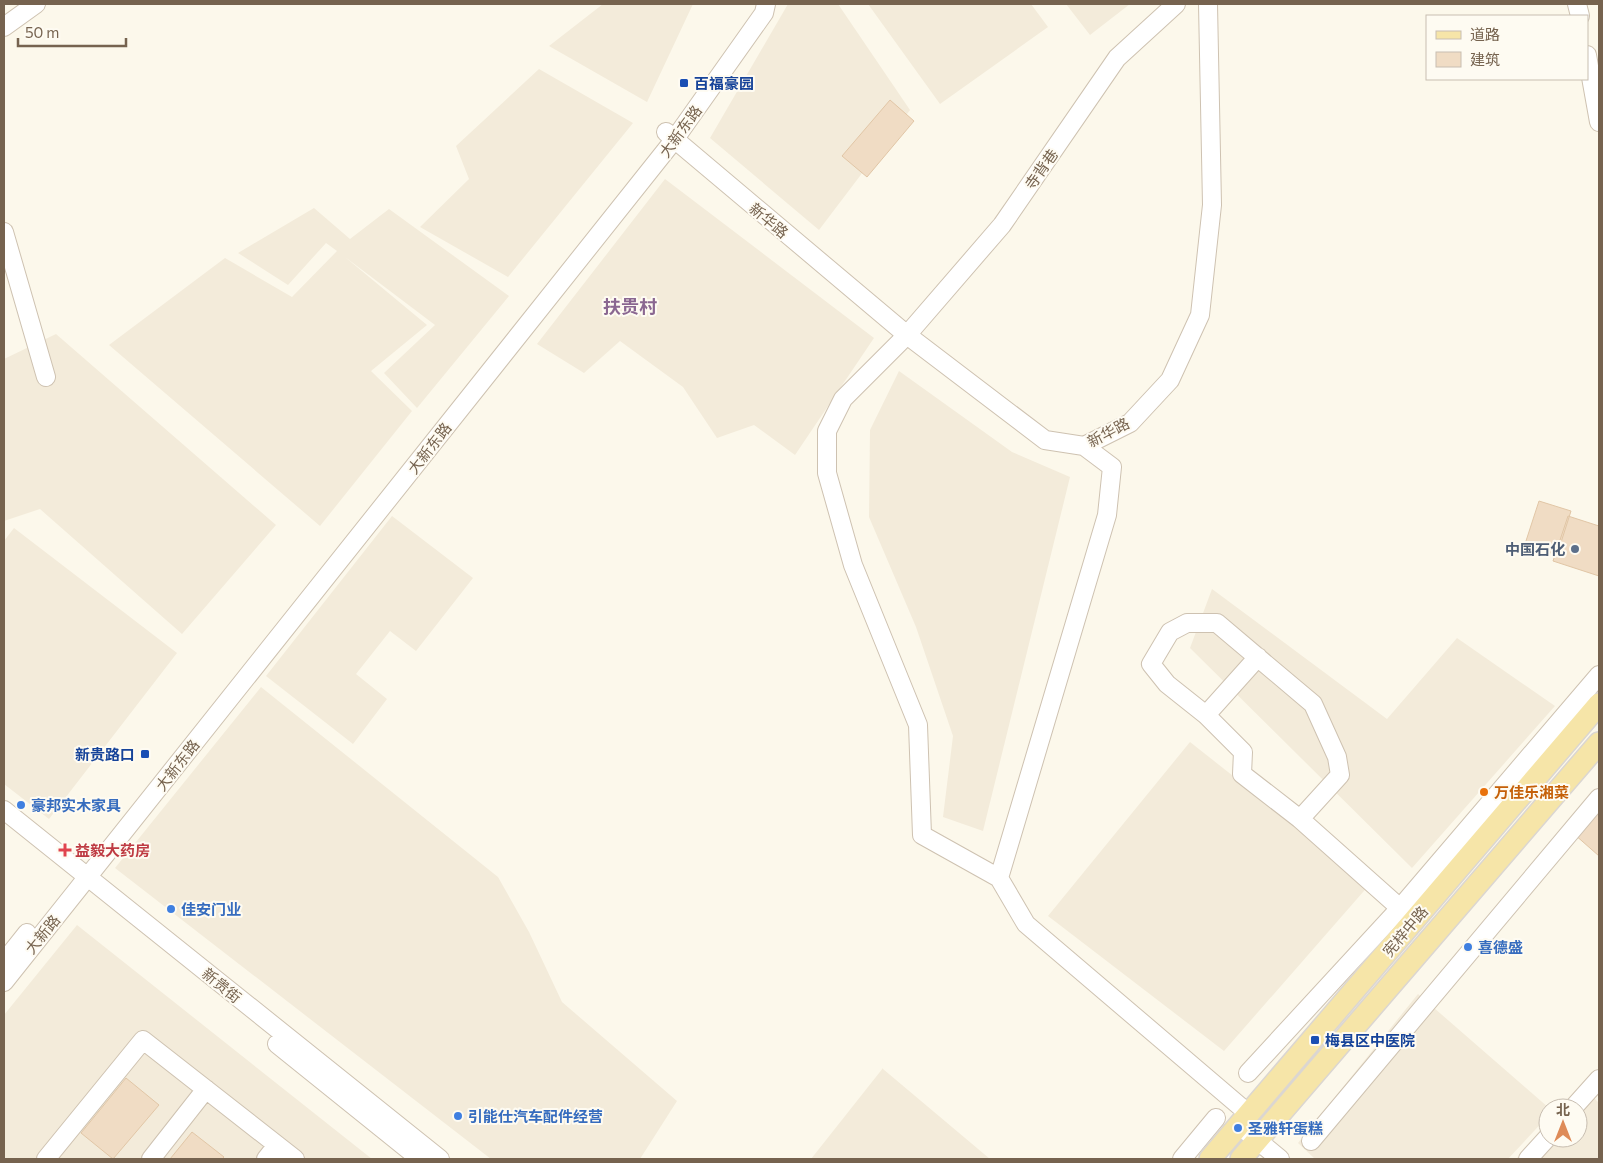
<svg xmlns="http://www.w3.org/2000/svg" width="1603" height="1163" font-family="Commissioner,'Noto Sans SC',sans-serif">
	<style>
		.residential { fill: #f3ebda }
		.building { fill: #f0dcc4; stroke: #e1c6a6 }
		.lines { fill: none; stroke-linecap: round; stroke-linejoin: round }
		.minor-casing { stroke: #cec2b1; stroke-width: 20 }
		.major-casing { stroke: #dbd6d1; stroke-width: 24 }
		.minor { stroke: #fff; stroke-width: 18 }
		.major { stroke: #f6e5a8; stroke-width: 21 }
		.transit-dot { fill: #1a4fb4; stroke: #fefbf2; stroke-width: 2 }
		.service-dot { fill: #5c6f8a; stroke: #fefbf2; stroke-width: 2 }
		.food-dot { fill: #e8710a; stroke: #fefbf2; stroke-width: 2 }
		.shop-dot { fill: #3f7fe0; stroke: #fefbf2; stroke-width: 2 }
		.health-dot { fill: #e0444e; stroke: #fefbf2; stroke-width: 2 }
		.labels { text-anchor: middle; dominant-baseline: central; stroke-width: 4; stroke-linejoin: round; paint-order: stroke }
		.transit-label { font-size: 15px; font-weight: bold; fill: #164399; stroke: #fefbf2; text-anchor: start }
		.street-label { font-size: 15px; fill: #76634f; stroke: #fefbf2 }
		.service-label { font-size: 15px; font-weight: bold; fill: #4e5e75; stroke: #fefbf2; text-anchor: end }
		.food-label { font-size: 15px; font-weight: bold; fill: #c56008; stroke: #fefbf2; text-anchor: start }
		.shop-label { font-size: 15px; font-weight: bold; fill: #366cbe; stroke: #fefbf2; text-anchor: start }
		.health-label { font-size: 15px; font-weight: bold; fill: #be3a42; stroke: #fefbf2; text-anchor: start }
		.quarter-label { font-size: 18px; font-weight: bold; fill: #8a6791; stroke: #fefbf2 }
	</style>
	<rect width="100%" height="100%" fill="#fcf8eb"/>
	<!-- residential -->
	<path class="residential" d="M603 4H693L647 102 549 46Z
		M788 4H838L910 110 819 230 710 138Z
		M868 4H1031L1048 27 940 104Z
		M1066 4H1130L1090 35Z
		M539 69 633 123 508 277 420 227 469 179 456 146Z
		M665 179 874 338 795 455 754 425 717 438 683 387 620 341 584 373 537 344Z
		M314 208 350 239 389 209 509 296 417 408 384 373 435 325 345 257 427 325 371 371 412 411 320 526 109 345 225 258 292 297 337 251 326 243 288 285 238 253Z
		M56 334 276 525 182 634 40 509 4 521V359Z
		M899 371 1012 452 1070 477 983 831 943 817 953 736 916 627 869 517 870 430Z
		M392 516 473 578 416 651 390 631 356 674 387 699 353 744 266 676Z
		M14 528 177 653 49 819 4 784V541Z
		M1212 589 1387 719 1457 638 1555 706 1412 868 1190 648Z
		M261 687 498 877 529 932 562 1002 677 1101 640 1159H491L115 868Z
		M1190 742 1370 884 1224 1051 1048 916Z
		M77 925 372 1159H4V1015Z
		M1418 994 1549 1108 1548 1116 1508 1159H1315L1298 1143Z
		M883 1068V1069L990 1159H811Z
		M1583 1087 1599 1103V1159H1516L1548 1124V1138H1578V1108H1563Z"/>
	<!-- building -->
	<path class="building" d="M890 100 914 121 867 177 842 156Z
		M1539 501 1571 511 1557 555 1525 544Z
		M1568 516 1599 526V576L1553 561Z
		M1599 806V856L1574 834Z
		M126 1078 159 1105 113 1159 81 1133Z
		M192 1132 224 1157 222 1159H170Z"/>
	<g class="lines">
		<defs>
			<path id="minor" d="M1176 4 1117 58 1002 225 907 335 843 399 827 431V473L853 565 918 725 922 835 999 878 1026 924 1249 1114
				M1577 4 1580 16
				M4 27 36 4
				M1587 55 1599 122
				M666 132 907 335 1045 440 1084 446 1130 423 1170 380 1200 315 1212 205 1208 4
				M4 232 46 377
				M1206 715 1258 657
				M4 810 440 1159
				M1300 819 1340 775 1337 757 1313 704 1217 623H1187L1170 632 1151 664 1167 684 1206 715 1243 752 1242 774 1300 819 1400 908
				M999 878 1107 515 1112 467 1084 446
				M4 962 27 933
				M4 982 674 140 764 13 766 4
				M277 1044 420 1159
				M1248 1073 1400 908 1599 675
				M1573 1108 1599 1079
				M1239 1125 1280 1159
				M1311 1141 1599 798
				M46 1159 143 1040 295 1159
				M151 1159 206 1089
				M266 1159 277 1145
				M1182 1159 1216 1118
				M1528 1159 1548 1137"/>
			<path id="major" d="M1210 1159 1599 704
				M1241 1159 1599 743"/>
		</defs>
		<!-- minor casing -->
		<use href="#minor" class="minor-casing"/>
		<!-- major casing -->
		<use href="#major" class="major-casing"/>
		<!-- minor -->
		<use href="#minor" class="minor"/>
		<!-- major -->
		<use href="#major" class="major"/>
	</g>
	<!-- markers -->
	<g class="transit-dot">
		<rect x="679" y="78" width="10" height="10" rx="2.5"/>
		<rect x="140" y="749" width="10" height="10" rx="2.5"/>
		<rect x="1310" y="1035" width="10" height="10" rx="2.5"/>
	</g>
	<circle class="service-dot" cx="1575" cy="549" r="5"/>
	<circle class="food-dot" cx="1484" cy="792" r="5"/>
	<g class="shop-dot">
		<circle cx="21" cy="805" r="5"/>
		<circle cx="171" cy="909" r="5"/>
		<circle cx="1468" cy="947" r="5"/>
		<circle cx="458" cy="1116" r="5"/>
		<circle cx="1238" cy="1128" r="5"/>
	</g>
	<path class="health-dot" d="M62.5 842.5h5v5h5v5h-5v5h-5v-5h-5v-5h5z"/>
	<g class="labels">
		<!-- transit labels -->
		<g class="transit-label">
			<text x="694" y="83">百福豪园</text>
			<text x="135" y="754" text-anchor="end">新贵路口</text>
			<text x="1325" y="1040">梅县区中医院</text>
		</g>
		<!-- street labels -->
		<g class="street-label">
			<text transform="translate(680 131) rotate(-54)">大新东路</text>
			<text transform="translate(1041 169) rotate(-55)">寺背巷</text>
			<text transform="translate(769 220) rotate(40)">新华路</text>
			<text transform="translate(1108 432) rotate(-28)">新华路</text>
			<text transform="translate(429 448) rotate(-52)">大新东路</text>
			<text transform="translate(177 765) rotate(-52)">大新东路</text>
			<text transform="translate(1405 931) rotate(-50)">宪梓中路</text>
			<text transform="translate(42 934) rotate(-51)">大新路</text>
			<text transform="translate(222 985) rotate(39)">新贵街</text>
		</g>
		<!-- service labels -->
		<g class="service-label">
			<text x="1565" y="549">中国石化</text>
		</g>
		<!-- food labels -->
		<g class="food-label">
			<text x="1494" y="792">万佳乐湘菜</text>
		</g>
		<!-- shop labels -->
		<g class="shop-label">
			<text x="31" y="805">豪邦实木家具</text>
			<text x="181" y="909">佳安门业</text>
			<text x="1478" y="947">喜德盛</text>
			<text x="468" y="1116">引能仕汽车配件经营</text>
			<text x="1248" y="1128">圣雅轩蛋糕</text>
		</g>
		<!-- health labels -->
		<g class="health-label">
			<text x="75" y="850">益毅大药房</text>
		</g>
		<!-- quarter labels -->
		<g class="quarter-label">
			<text x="630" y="306">扶贵村</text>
		</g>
	</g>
	<!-- border -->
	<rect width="1603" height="1163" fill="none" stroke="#76634f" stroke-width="10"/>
	<!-- legend -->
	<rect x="1426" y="15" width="162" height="65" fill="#fefbf2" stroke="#c8beb1"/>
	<rect x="1436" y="31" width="25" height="8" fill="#f6e5a8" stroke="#c8beb1"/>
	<text x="1470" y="40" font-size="15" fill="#76634f">道路</text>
	<rect x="1436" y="52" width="25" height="15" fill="#f0dcc4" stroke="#c8beb1"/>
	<text x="1470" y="65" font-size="15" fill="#76634f">建筑</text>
	<!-- north arrow -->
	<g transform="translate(1563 1123)"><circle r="24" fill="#fefbf2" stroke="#c8beb1"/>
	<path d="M0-4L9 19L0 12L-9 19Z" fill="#de8b58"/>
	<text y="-8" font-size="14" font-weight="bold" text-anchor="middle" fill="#76634f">北</text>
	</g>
	<!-- scale -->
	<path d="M18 38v8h108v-8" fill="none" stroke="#76634f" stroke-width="2.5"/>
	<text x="25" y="38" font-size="15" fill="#76634f" stroke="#fefbf2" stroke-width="4" paint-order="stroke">50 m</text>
</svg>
